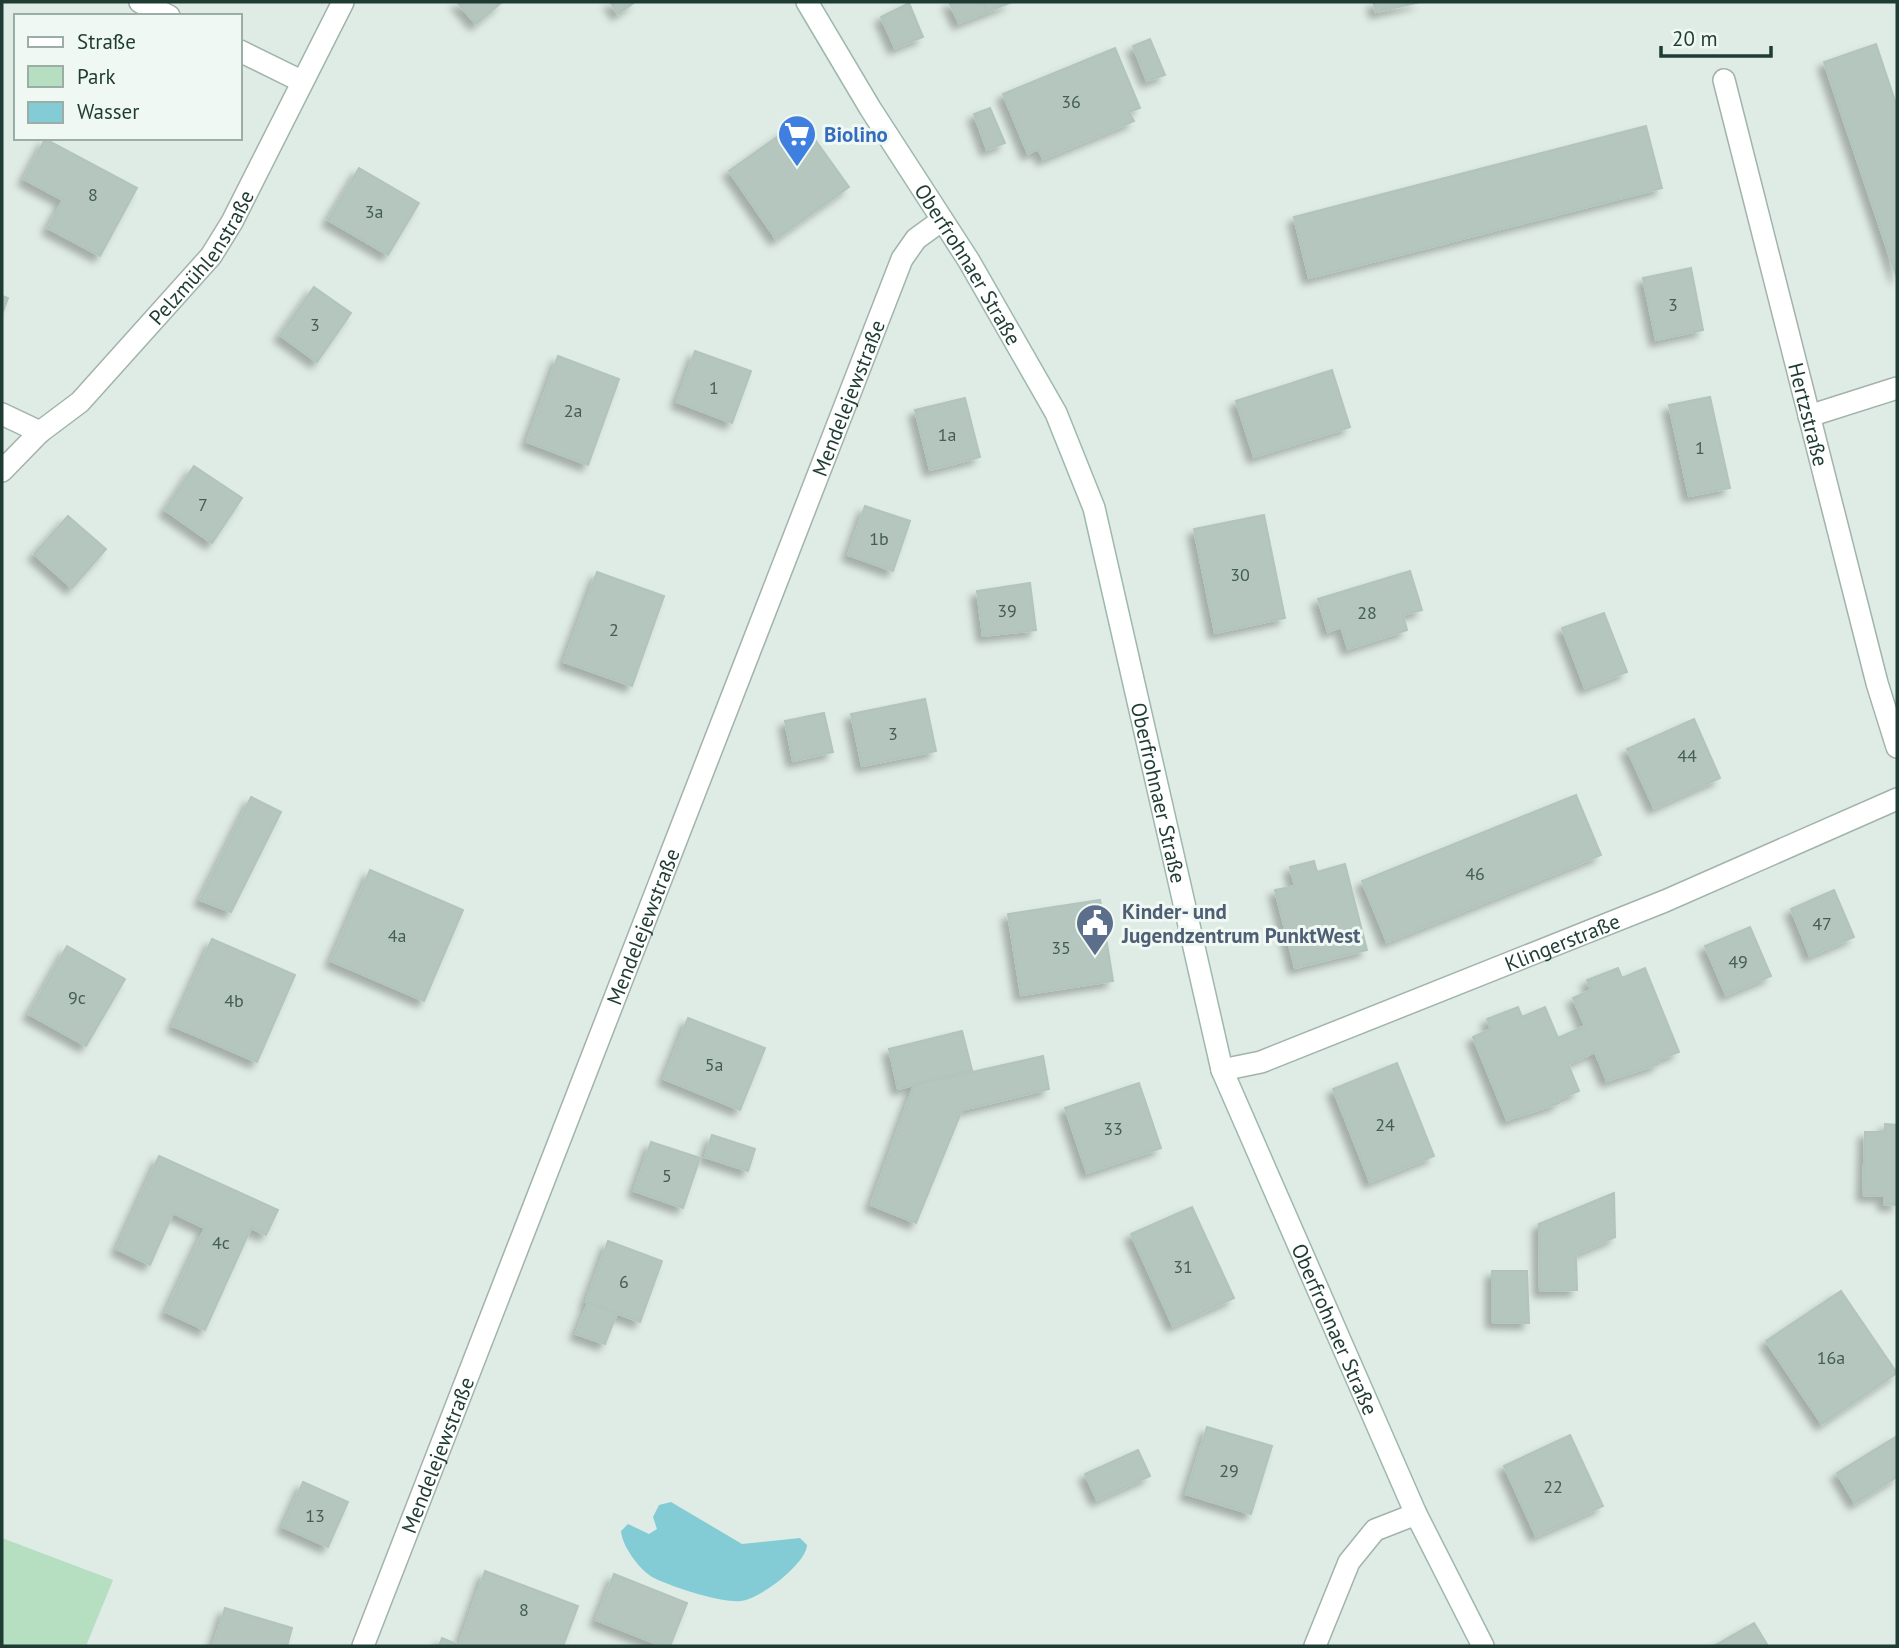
<svg xmlns="http://www.w3.org/2000/svg" width="1899" height="1648" font-family="'PT Sans',sans-serif">
	<style>
		.green { fill: #b6dec0 }
		.water { fill: #83cbd5 }
		.building { fill: #b4c6be; stroke: #b1c5bc; stroke-width: 2; filter: url(#shadow) }
		.lines { fill: none; stroke-linecap: round; stroke-linejoin: round }
		.minor-casing { stroke: #a2b3ac; stroke-width: 24 }
		.secondary-casing { stroke: #9db8ad; stroke-width: 24 }
		.minor { stroke: #fff; stroke-width: 21 }
		.secondary { stroke: #fff; stroke-width: 21 }
		.labels { text-anchor: middle; dominant-baseline: central; stroke-width: 6; stroke-linejoin: round; paint-order: stroke }
		.number-label { font-size: 18px; fill: #445e56 }
		.shop-label { font-size: 21px; font-weight: bold; fill: #366cbe; stroke: #f0f8f3; text-anchor: start }
		.street-label { font-size: 21px; fill: #1f3c34; stroke: #f0f8f3 }
		.service-label { font-size: 21px; font-weight: bold; fill: #4e5e75; stroke: #f0f8f3; text-anchor: start }
	</style>
	<defs>
		<filter id="shadow"><feDropShadow dx="-6" dy="6" stdDeviation="3.5" flood-color="#0004"/></filter>
	</defs>
	<rect width="100%" height="100%" fill="#dfebe5"/>
	<!-- green -->
	<path class="green" d="M2 1538 113 1580 86 1646H2Z"/>
	<!-- water -->
	<path class="water" d="M671 1502 742 1544 800 1538 807 1545C806 1564 760 1599 741 1601 720 1603 673 1587 654 1578 640 1571 622 1546 621 1531L628 1524 649 1534 657 1529 653 1517 659 1505Z"/>
	<!-- building -->
	<path class="building" d="M457 2H502L476 24Z
		M610 2H635L618 14Z
		M949 2H983L987 12 959 23Z
		M983 2H1012L987 12Z
		M1373 2H1420L1376 12Z
		M909 3 923 37 895 48 881 17Z
		M1150 39 1165 75 1147 81 1133 46Z
		M1876 44 1897 107V278L1824 62Z
		M1115 48 1140 108 1129 112 1134 121 1043 159 1038 149 1028 154 1003 94Z
		M990 108 1005 143 987 150 974 114Z
		M801 120 849 187 776 239 729 171Z
		M1646 126 1662 188 1309 278 1294 217Z
		M45 139 137 188 100 256 48 228 63 200 24 179Z
		M359 168 419 203 388 255 328 220Z
		M1691 268 1703 330 1656 340 1643 278Z
		M314 287 351 313 317 362 280 335Z
		M2 296 8 298 2 314Z
		M695 351 751 371 732 423 677 402Z
		M558 356 619 379 588 465 527 442Z
		M1332 370 1350 427 1254 457 1236 401Z
		M1710 397 1730 488 1689 496 1669 405Z
		M965 398 980 457 930 470 915 410Z
		M194 466 242 498 212 543 165 510Z
		M865 506 910 521 893 571 848 555Z
		M1264 515 1285 618 1215 633 1194 529Z
		M68 516 106 549 72 588 34 554Z
		M1410 571 1422 610 1403 615 1407 630 1348 649 1341 627 1328 632 1318 599Z
		M597 572 664 596 632 686 564 662Z
		M1030 583 1036 630 983 636 977 591Z
		M1604 613 1627 672 1585 688 1562 628Z
		M925 699 936 751 862 766 851 714Z
		M824 713 833 752 793 761 785 721Z
		M1694 719 1720 778 1654 808 1627 749Z
		M1576 795 1601 855 1387 942 1362 881Z
		M251 797 281 812 231 912 200 900Z
		M1314 861 1317 872 1345 864 1367 950 1295 968 1275 890 1295 886 1290 867Z
		M370 870 463 910 424 1001 331 961Z
		M1834 890 1854 937 1810 956 1791 909Z
		M1100 900 1113 981 1021 995 1008 914Z
		M1750 927 1771 976 1726 995 1705 946Z
		M212 939 295 975 257 1062 173 1026Z
		M67 946 125 979 86 1046 29 1014Z
		M1618 968 1622 978 1645 968 1679 1052 1657 1060 1659 1064 1607 1081 1595 1052 1568 1064 1579 1091 1558 1099 1559 1103 1507 1120 1473 1037 1491 1029 1487 1019 1518 1007 1522 1017 1545 1007 1558 1038 1585 1026 1573 998 1591 990 1587 980Z
		M688 1018 765 1048 740 1110 664 1079Z
		M962 1031 972 1070 898 1089 889 1049Z
		M1043 1056 1049 1089 962 1110 916 1223 871 1205 914 1085Z
		M1397 1063 1434 1156 1370 1182 1333 1089Z
		M1139 1083 1161 1148 1087 1173 1065 1108Z
		M1885 1124 1897 1125V1205L1884 1204V1196L1863 1195 1865 1132H1885Z
		M712 1135 755 1149 748 1171 705 1157Z
		M651 1142 700 1158 683 1208 634 1191Z
		M159 1156 278 1210 266 1235 251 1228 205 1330 166 1312 205 1228 173 1213 150 1265 117 1249Z
		M1614 1193 1615 1237 1576 1254 1577 1290 1540 1291 1539 1224Z
		M1192 1207 1234 1298 1173 1326 1131 1234Z
		M608 1241 662 1261 640 1322 586 1302Z
		M1492 1271H1527L1529 1323 1492 1322Z
		M1841 1291 1897 1373 1822 1424 1766 1341Z
		M588 1303 617 1313 605 1344 576 1334Z
		M1207 1427 1272 1446 1251 1514 1186 1494Z
		M1570 1435 1603 1506 1536 1536 1504 1466Z
		M1897 1436V1477L1855 1503 1837 1473Z
		M1138 1450 1150 1476 1097 1500 1085 1474Z
		M303 1482 348 1502 328 1547 283 1527Z
		M485 1571 578 1606 563 1646H439L442 1638 459 1645Z
		M614 1574 687 1603 670 1646H662L596 1620Z
		M225 1608 292 1628 287 1646H213Z
		M1754 1623 1768 1646H1714Z"/>
	<g class="lines">
		<defs>
			<g id="minor">
				<path d="M140 2 169 16"/>
				<path d="M240 51 301 81"/>
				<path id="s1" d="M1724 80 1877 683 1897 747"/>
				<path d="M2 414 40 432"/>
				<path d="M1809 416 1897 388"/>
				<path id="s2" d="M2 471 40 432 80 402 211 256 232 222 343 2"/>
				<path id="s3" d="M1222 1070 1261 1062 1665 901 1897 799"/>
				<path id="s4" d="M363 1646 902 259 916 239 942 220"/>
				<path d="M1315 1646 1349 1562 1375 1530 1416 1514"/>
			</g>
			<g id="secondary">
				<path id="s5" d="M807 2 870 108 969 261 1056 413 1094 508 1222 1070 1416 1514 1483 1646"/>
			</g>
		</defs>
		<!-- minor casing -->
		<use href="#minor" class="minor-casing"/>
		<!-- secondary casing -->
		<use href="#secondary" class="secondary-casing"/>
		<!-- minor -->
		<use href="#minor" class="minor"/>
		<!-- secondary -->
		<use href="#secondary" class="secondary"/>
	</g>
	<!-- icons -->
	<defs>
		<symbol id="supermarket-pin" viewBox="-11 -11 22 30"><path d="M0 17L-7.5 6A9.5 9.5 0 1 1 7.5 6Z" fill="#3f7fe0" stroke="#f0f8f3"/><path d="M-6-5.5h2.5l.6 2H6L4.5 2H-2.5L-4.4-4H-6ZM-1.5 3.2a1.3 1.3 0 1 0 .1 0ZM3 3.2a1.3 1.3 0 1 0 .1 0Z" fill="#fff"/></symbol>
		<symbol id="civic-pin" viewBox="-11 -11 22 30"><path d="M0 17L-7.5 6A9.5 9.5 0 1 1 7.5 6Z" fill="#5c6f8a" stroke="#f0f8f3"/><path d="M-.6-6.5H3V-4.5H.6V-3L4-1V1h2V6H-6V1h2V-1L-.6-3ZM-1.2 2.5V6h2.4V2.5Z" fill="#fff"/></symbol>
	</defs>
	<g fill-rule="evenodd">
		<use href="#supermarket-pin" x="775" y="112" width="44" height="60"/>
		<use href="#civic-pin" x="1073" y="901" width="44" height="60"/>
	</g>
	<g class="labels">
		<!-- number labels -->
		<g class="number-label">
			<text x="1071" y="101">36</text>
			<text x="93" y="194">8</text>
			<text x="374" y="211">3a</text>
			<text x="1673" y="304">3</text>
			<text x="315" y="324">3</text>
			<text x="714" y="387">1</text>
			<text x="573" y="410">2a</text>
			<text x="947" y="434">1a</text>
			<text x="1700" y="447">1</text>
			<text x="203" y="504">7</text>
			<text x="879" y="538">1b</text>
			<text x="1240" y="574">30</text>
			<text x="1007" y="610">39</text>
			<text x="1367" y="612">28</text>
			<text x="614" y="629">2</text>
			<text x="893" y="733">3</text>
			<text x="1687" y="755">44</text>
			<text x="1475" y="873">46</text>
			<text x="1822" y="923">47</text>
			<text x="397" y="935">4a</text>
			<text x="1061" y="947">35</text>
			<text x="1738" y="961">49</text>
			<text x="77" y="997">9c</text>
			<text x="234" y="1000">4b</text>
			<text x="714" y="1064">5a</text>
			<text x="1385" y="1124">24</text>
			<text x="1113" y="1128">33</text>
			<text x="667" y="1175">5</text>
			<text x="221" y="1242">4c</text>
			<text x="1183" y="1266">31</text>
			<text x="624" y="1281">6</text>
			<text x="1831" y="1357">16a</text>
			<text x="1229" y="1470">29</text>
			<text x="1553" y="1486">22</text>
			<text x="315" y="1515">13</text>
			<text x="524" y="1609">8</text>
		</g>
		<!-- shop labels -->
		<g class="shop-label">
			<text x="824" y="134">Biolino</text>
		</g>
		<!-- street labels -->
		<g class="street-label">
			<text stroke="none"><textPath href="#s2" startOffset="294">Pelzmühlenstraße</textPath></text>
			<text stroke="none"><textPath href="#s5" startOffset="308">Oberfrohnaer Straße</textPath></text>
			<text stroke="none"><textPath href="#s4" startOffset="1339">Mendelejewstraße</textPath></text>
			<text stroke="none"><textPath href="#s1" startOffset="345">Hertzstraße</textPath></text>
			<text stroke="none"><textPath href="#s5" startOffset="875">Oberfrohnaer Straße</textPath></text>
			<text stroke="none"><textPath href="#s4" startOffset="772">Mendelejewstraße</textPath></text>
			<text stroke="none"><textPath href="#s3" startOffset="364">Klingerstraße</textPath></text>
			<text stroke="none"><textPath href="#s5" startOffset="1442">Oberfrohnaer Straße</textPath></text>
			<text stroke="none"><textPath href="#s4" startOffset="205">Mendelejewstraße</textPath></text>
		</g>
		<!-- service labels -->
		<g class="service-label">
			<text x="1122" y="911">Kinder- und<tspan x="1122" dy="24">Jugendzentrum PunktWest</tspan></text>
		</g>
	</g>
	<!-- border -->
	<rect width="1899" height="1648" fill="none" stroke="#1f3c34" stroke-width="7"/>
	<!-- legend -->
	<rect x="14" y="14" width="228" height="126" fill="#f0f8f3" stroke="#9cada7" stroke-width="2"/>
	<rect x="28" y="37" width="35" height="10" fill="#ffffff" stroke="#9cada7" stroke-width="2"/>
	<text x="77" y="49" font-size="21" fill="#1f3c34">Straße</text>
	<rect x="28" y="66" width="35" height="21" fill="#b6dec0" stroke="#9cada7" stroke-width="2"/>
	<text x="77" y="84" font-size="21" fill="#1f3c34">Park</text>
	<rect x="28" y="102" width="35" height="21" fill="#83cbd5" stroke="#9cada7" stroke-width="2"/>
	<text x="77" y="119" font-size="21" fill="#1f3c34">Wasser</text>
	<!-- scale -->
	<path d="M1661 46v10h110v-10" fill="none" stroke="#1f3c34" stroke-width="3.5"/>
	<text x="1672" y="46" font-size="21" fill="#1f3c34" stroke="#f0f8f3" stroke-width="5" paint-order="stroke">20 m</text>
</svg>
